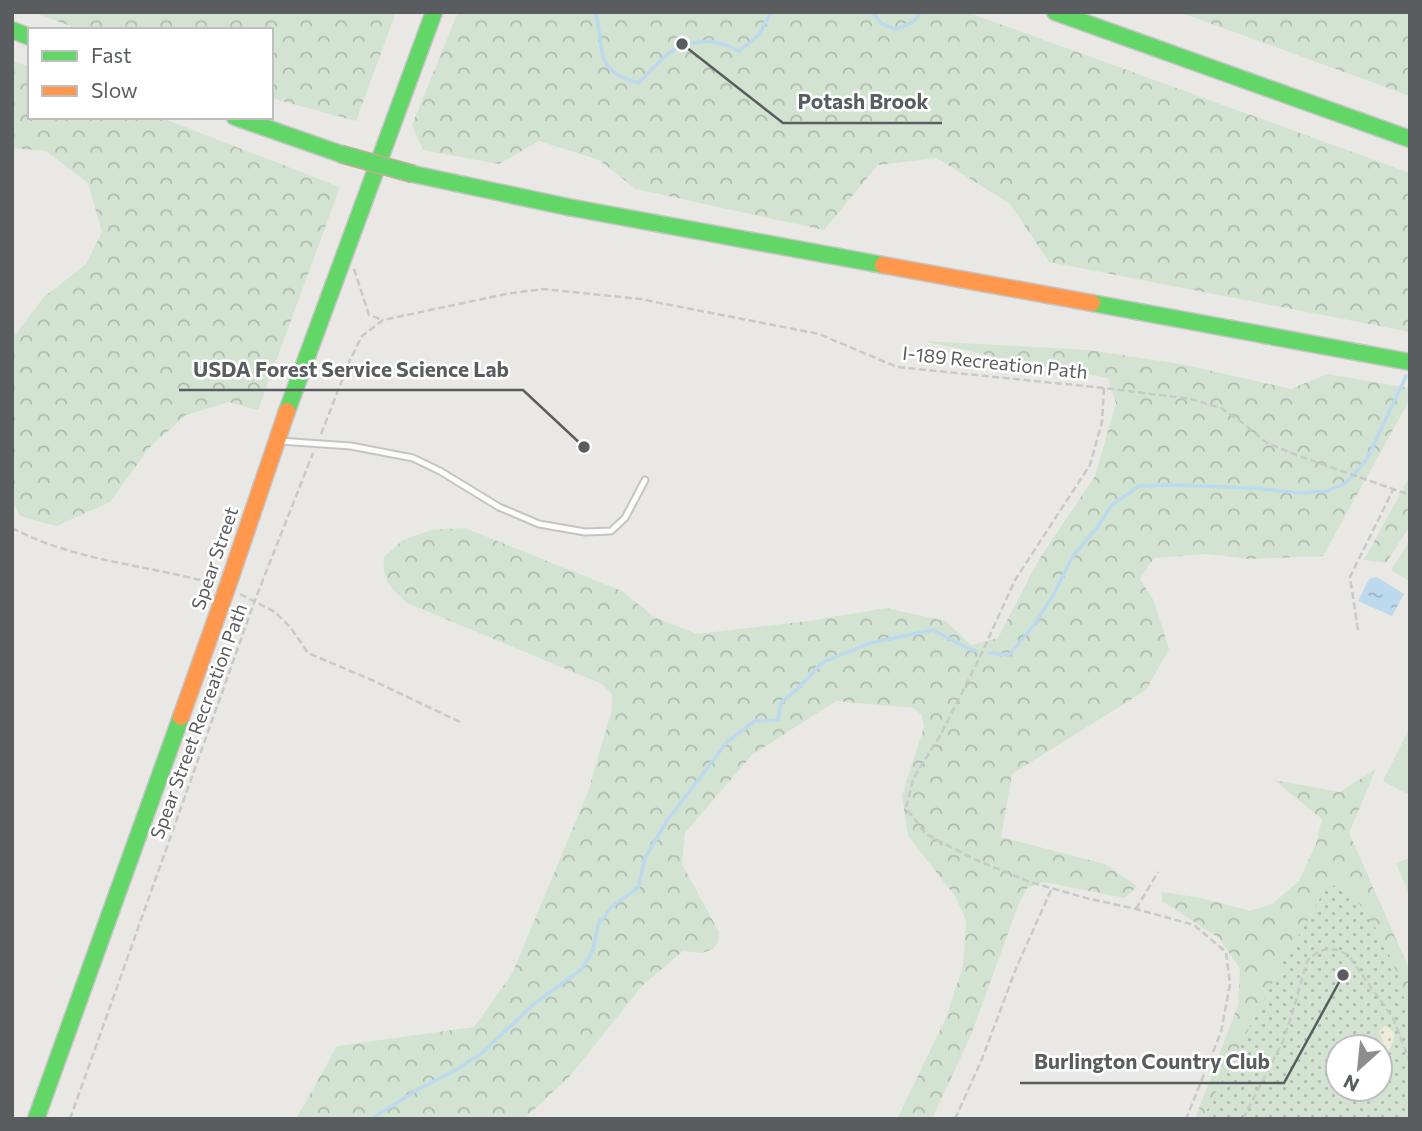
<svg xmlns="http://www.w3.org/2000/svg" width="1422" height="1131" font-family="Commissioner,sans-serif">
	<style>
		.grass { fill: url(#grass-dots); fill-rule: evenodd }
		.forest { fill: url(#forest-crowns) }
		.sand { fill: url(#sand-dots) }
		.garden { fill: #d3e3d1 }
		.water { fill: url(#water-ripples) }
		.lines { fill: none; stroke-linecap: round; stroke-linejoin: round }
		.stream { stroke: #bcd9ee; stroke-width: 3.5 }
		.lane-casing { stroke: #c5c4c4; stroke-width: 9 }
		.fast-casing { stroke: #c5c5c6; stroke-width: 19 }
		.slow-casing { stroke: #c5c5c6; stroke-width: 19 }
		.path { stroke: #c7cac8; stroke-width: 2.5; stroke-dasharray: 7 3.5; stroke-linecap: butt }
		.lane { stroke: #fcfcfb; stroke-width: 5 }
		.fast { stroke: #63d668; stroke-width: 16 }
		.slow { stroke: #ff974d; stroke-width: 16 }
		.fast-bridge-casing { stroke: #bbb096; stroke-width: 19; stroke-linecap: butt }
		.fast-bridge { stroke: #63d668; stroke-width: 16 }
		.labels { text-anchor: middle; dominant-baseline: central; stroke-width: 5; stroke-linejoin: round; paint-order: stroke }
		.street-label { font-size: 19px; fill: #5a5d60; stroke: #fff }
		.leader { fill: none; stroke: #5a5d60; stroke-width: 2.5 }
		.callout-dot { fill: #5a5d60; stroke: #fff; stroke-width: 2.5 }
		.callout-label { font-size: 21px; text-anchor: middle; font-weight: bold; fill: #5a5d60; stroke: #fff; stroke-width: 5; stroke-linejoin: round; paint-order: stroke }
	</style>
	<defs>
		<pattern id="grass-dots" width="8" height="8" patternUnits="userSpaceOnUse" patternTransform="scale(1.75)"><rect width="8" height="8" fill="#d3e3d1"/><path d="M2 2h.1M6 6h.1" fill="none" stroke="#aebbad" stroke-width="1.8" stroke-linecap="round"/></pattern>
		<pattern id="forest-crowns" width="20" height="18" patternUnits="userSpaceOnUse" patternTransform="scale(1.75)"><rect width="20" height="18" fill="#d3e3d1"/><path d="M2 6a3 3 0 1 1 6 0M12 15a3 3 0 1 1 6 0" fill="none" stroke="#aebbad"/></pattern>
		<pattern id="sand-dots" width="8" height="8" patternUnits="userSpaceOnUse" patternTransform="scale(1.75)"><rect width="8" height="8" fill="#efebdb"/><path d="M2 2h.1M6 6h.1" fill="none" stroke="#c5c2b5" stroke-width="1.8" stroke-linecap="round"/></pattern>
		<pattern id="water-ripples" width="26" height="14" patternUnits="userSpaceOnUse" patternTransform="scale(1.75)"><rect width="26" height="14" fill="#bcd9ee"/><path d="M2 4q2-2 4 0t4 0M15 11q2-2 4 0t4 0" fill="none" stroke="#9cb3c4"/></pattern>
	</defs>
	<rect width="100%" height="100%" fill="#e9e8e4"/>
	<!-- grass -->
	<path class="grass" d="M1349 833 1410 971V1119H1202ZM1338 1047H1380V1089H1338Z"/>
	<!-- forest -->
	<path class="forest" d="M32 12H396L356 121 271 98V30H81Z
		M458 12H967L1410 173V332L1049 262 1010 204 937 158 878 165 824 230 636 189 599 160 539 141 499 164 423 150 412 125Z
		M1179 12H1410V96Z
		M12 60 30 67V117H159L340 187 258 410 229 402 186 415 149 448 110 502 56 526 20 516 12 499V339L44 297 86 264 102 232 88 183 46 151 12 148Z
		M924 341 1088 350 1181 364 1291 389 1327 374 1410 388V399L1323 556 1249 559 1207 554 1154 558 1140 579 1154 601 1169 649 1146 690 1012 774 1001 837 1105 864 1137 886 1125 898 1043 882 1027 888 1019 903 971 1035 932 1119H897L946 1018 963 966 966 920 955 896 908 836 902 796 924 727 922 716 914 708 836 701 752 755 685 833 682 864 719 932 718 942 713 949 702 953 683 951 642 986 570 1076 524 1119H296L337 1046 474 1027 512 974 588 792 612 709V694L602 684 407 603C391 588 382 580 384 557L403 540 431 530 465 528 622 591 654 617 697 634 808 621 886 608 946 621 971 645 998 638 1038 561 1095 476 1116 403 1108 378 1000 358Z
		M1410 476V526L1386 563 1364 560Z
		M1376 769 1349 833 1410 971V1019C1404 1000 1400 979 1392 961 1380 932 1363 904 1340 883L1324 890 1312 914 1289 951 1202 1119H1195L1238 1005 1240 969 1219 938 1162 901V892L1202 898 1250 911 1272 904 1299 881 1316 844 1322 819 1274 780 1340 792Z"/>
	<!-- sand -->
	<path class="sand" d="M1385 1026 1392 1030C1398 1038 1391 1044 1389 1051 1393 1061 1391 1060 1388 1071L1382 1072 1380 1071V1057L1382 1055 1380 1052V1047H1375L1377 1042H1384L1379 1032Z"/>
	<!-- garden -->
	<path class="garden" d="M1410 540V579L1409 581 1391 570Z
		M1410 727V794L1401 791 1383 781Z
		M1410 853V896L1396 863 1407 859Z"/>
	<!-- water -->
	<path class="water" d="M1377 577 1404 594 1392 616 1358 601 1369 579Z"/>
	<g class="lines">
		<!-- stream -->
		<path class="stream" d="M595 12C606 48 591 71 639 83L663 58 682 44 710 41 726 45 739 51 759 35 771 12
			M872 12 882 24 896 29 913 22 921 12
			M989 653 1009 655 1033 626 1053 596 1073 556 1096 529 1111 506 1139 486 1175 485 1253 488 1300 493 1327 491 1346 483 1367 459 1406 376
			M371 1119 417 1090 456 1070 482 1053 535 1003 582 969 593 950 598 925 612 906 638 888 645 858 666 822 727 742 755 721 778 720 781 703 798 688 823 662 870 643 933 630 971 650 976 651"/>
		<defs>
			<path id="lane" d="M279 441 351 446 413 458 440 471 499 507 539 524 585 532 611 531 625 518 645 480"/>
			<path id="fast" d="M1055 12 1410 139
				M12 30 30 37
				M235 117 341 154
				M413 174 568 207 883 265
				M1092 303 1410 362
				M287 411 434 12
				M36 1119 181 717"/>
			<path id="slow" d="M883 265 1092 303
				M181 717 227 588 287 411"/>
		</defs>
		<!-- lane casing -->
		<use href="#lane" class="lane-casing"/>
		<!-- fast casing -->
		<use href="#fast" class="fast-casing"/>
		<!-- slow casing -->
		<use href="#slow" class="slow-casing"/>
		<!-- path -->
		<path class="path" d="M354 269 369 315 383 320
			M1104 388 1102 422 1090 465 1015 580 979 659 941 734 913 779 906 808 926 834 976 860 1030 882 1086 898 1136 909 1194 925 1226 952 1230 984 1221 1032 1186 1119
			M321 434 350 360 362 336 383 320 506 294 543 289 640 299 819 334 897 367 1104 388 1191 399 1221 408 1244 424 1267 443 1299 456 1410 495
			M12 528C74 561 148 565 215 584
			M240 594 275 612 291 628 308 653 374 681 460 722
			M1358 630 1350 577 1393 490
			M1136 909 1158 872
			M70 1119 255 600 313 453
			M955 1119 982 1059 1017 966 1052 888
			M1243 1119 1283 1041 1293 1011 1307 961 1319 951 1329 949 1338 950 1348 955 1393 1018 1410 1062"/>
		<!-- lane -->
		<use href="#lane" class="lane"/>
		<!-- fast -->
		<use href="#fast" class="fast"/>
		<!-- slow -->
		<use href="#slow" class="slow"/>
		<defs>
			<path id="fast-bridge" d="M341 154 413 174"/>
		</defs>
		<!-- fast-bridge casing -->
		<use href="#fast-bridge" class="fast-bridge-casing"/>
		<!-- fast-bridge -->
		<use href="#fast-bridge" class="fast-bridge"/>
	</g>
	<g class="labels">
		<!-- street labels -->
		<g class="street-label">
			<text transform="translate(995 362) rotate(6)">I-189 Recreation Path</text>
			<text transform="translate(214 558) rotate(-71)">Spear Street</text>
			<text transform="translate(198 721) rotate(-70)">Spear Street Recreation Path</text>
		</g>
	</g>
	<!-- callouts -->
	<path class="leader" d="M682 44L783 123H942M584 447L523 390H179M1343 975L1284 1083H1020"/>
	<g class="callout-dot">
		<circle cx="682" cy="44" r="7"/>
		<circle cx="584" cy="447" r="7"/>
		<circle cx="1343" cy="975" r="7"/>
	</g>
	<g class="callout-label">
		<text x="863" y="109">Potash Brook</text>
		<text x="351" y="377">USDA Forest Service Science Lab</text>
		<text x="1152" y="1069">Burlington Country Club</text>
	</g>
	<!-- border -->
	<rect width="1422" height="1131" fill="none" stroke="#5a5d60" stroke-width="28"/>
	<!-- legend -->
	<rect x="28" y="28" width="245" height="91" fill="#ffffff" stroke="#bdbebf" stroke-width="2"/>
	<rect x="42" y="51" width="35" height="10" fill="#63d668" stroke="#bdbebf" stroke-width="2"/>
	<text x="91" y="63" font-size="21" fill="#5a5d60">Fast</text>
	<rect x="42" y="86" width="35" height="10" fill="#ff974d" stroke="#bdbebf" stroke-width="2"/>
	<text x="91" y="98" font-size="21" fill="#5a5d60">Slow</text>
	<!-- north arrow -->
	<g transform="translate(1359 1068) rotate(207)"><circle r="33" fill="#ffffff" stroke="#bdbebf" stroke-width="2"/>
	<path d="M0-5L12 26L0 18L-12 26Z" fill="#8c8e8e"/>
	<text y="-10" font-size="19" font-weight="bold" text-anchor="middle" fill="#5a5d60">N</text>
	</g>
</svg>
